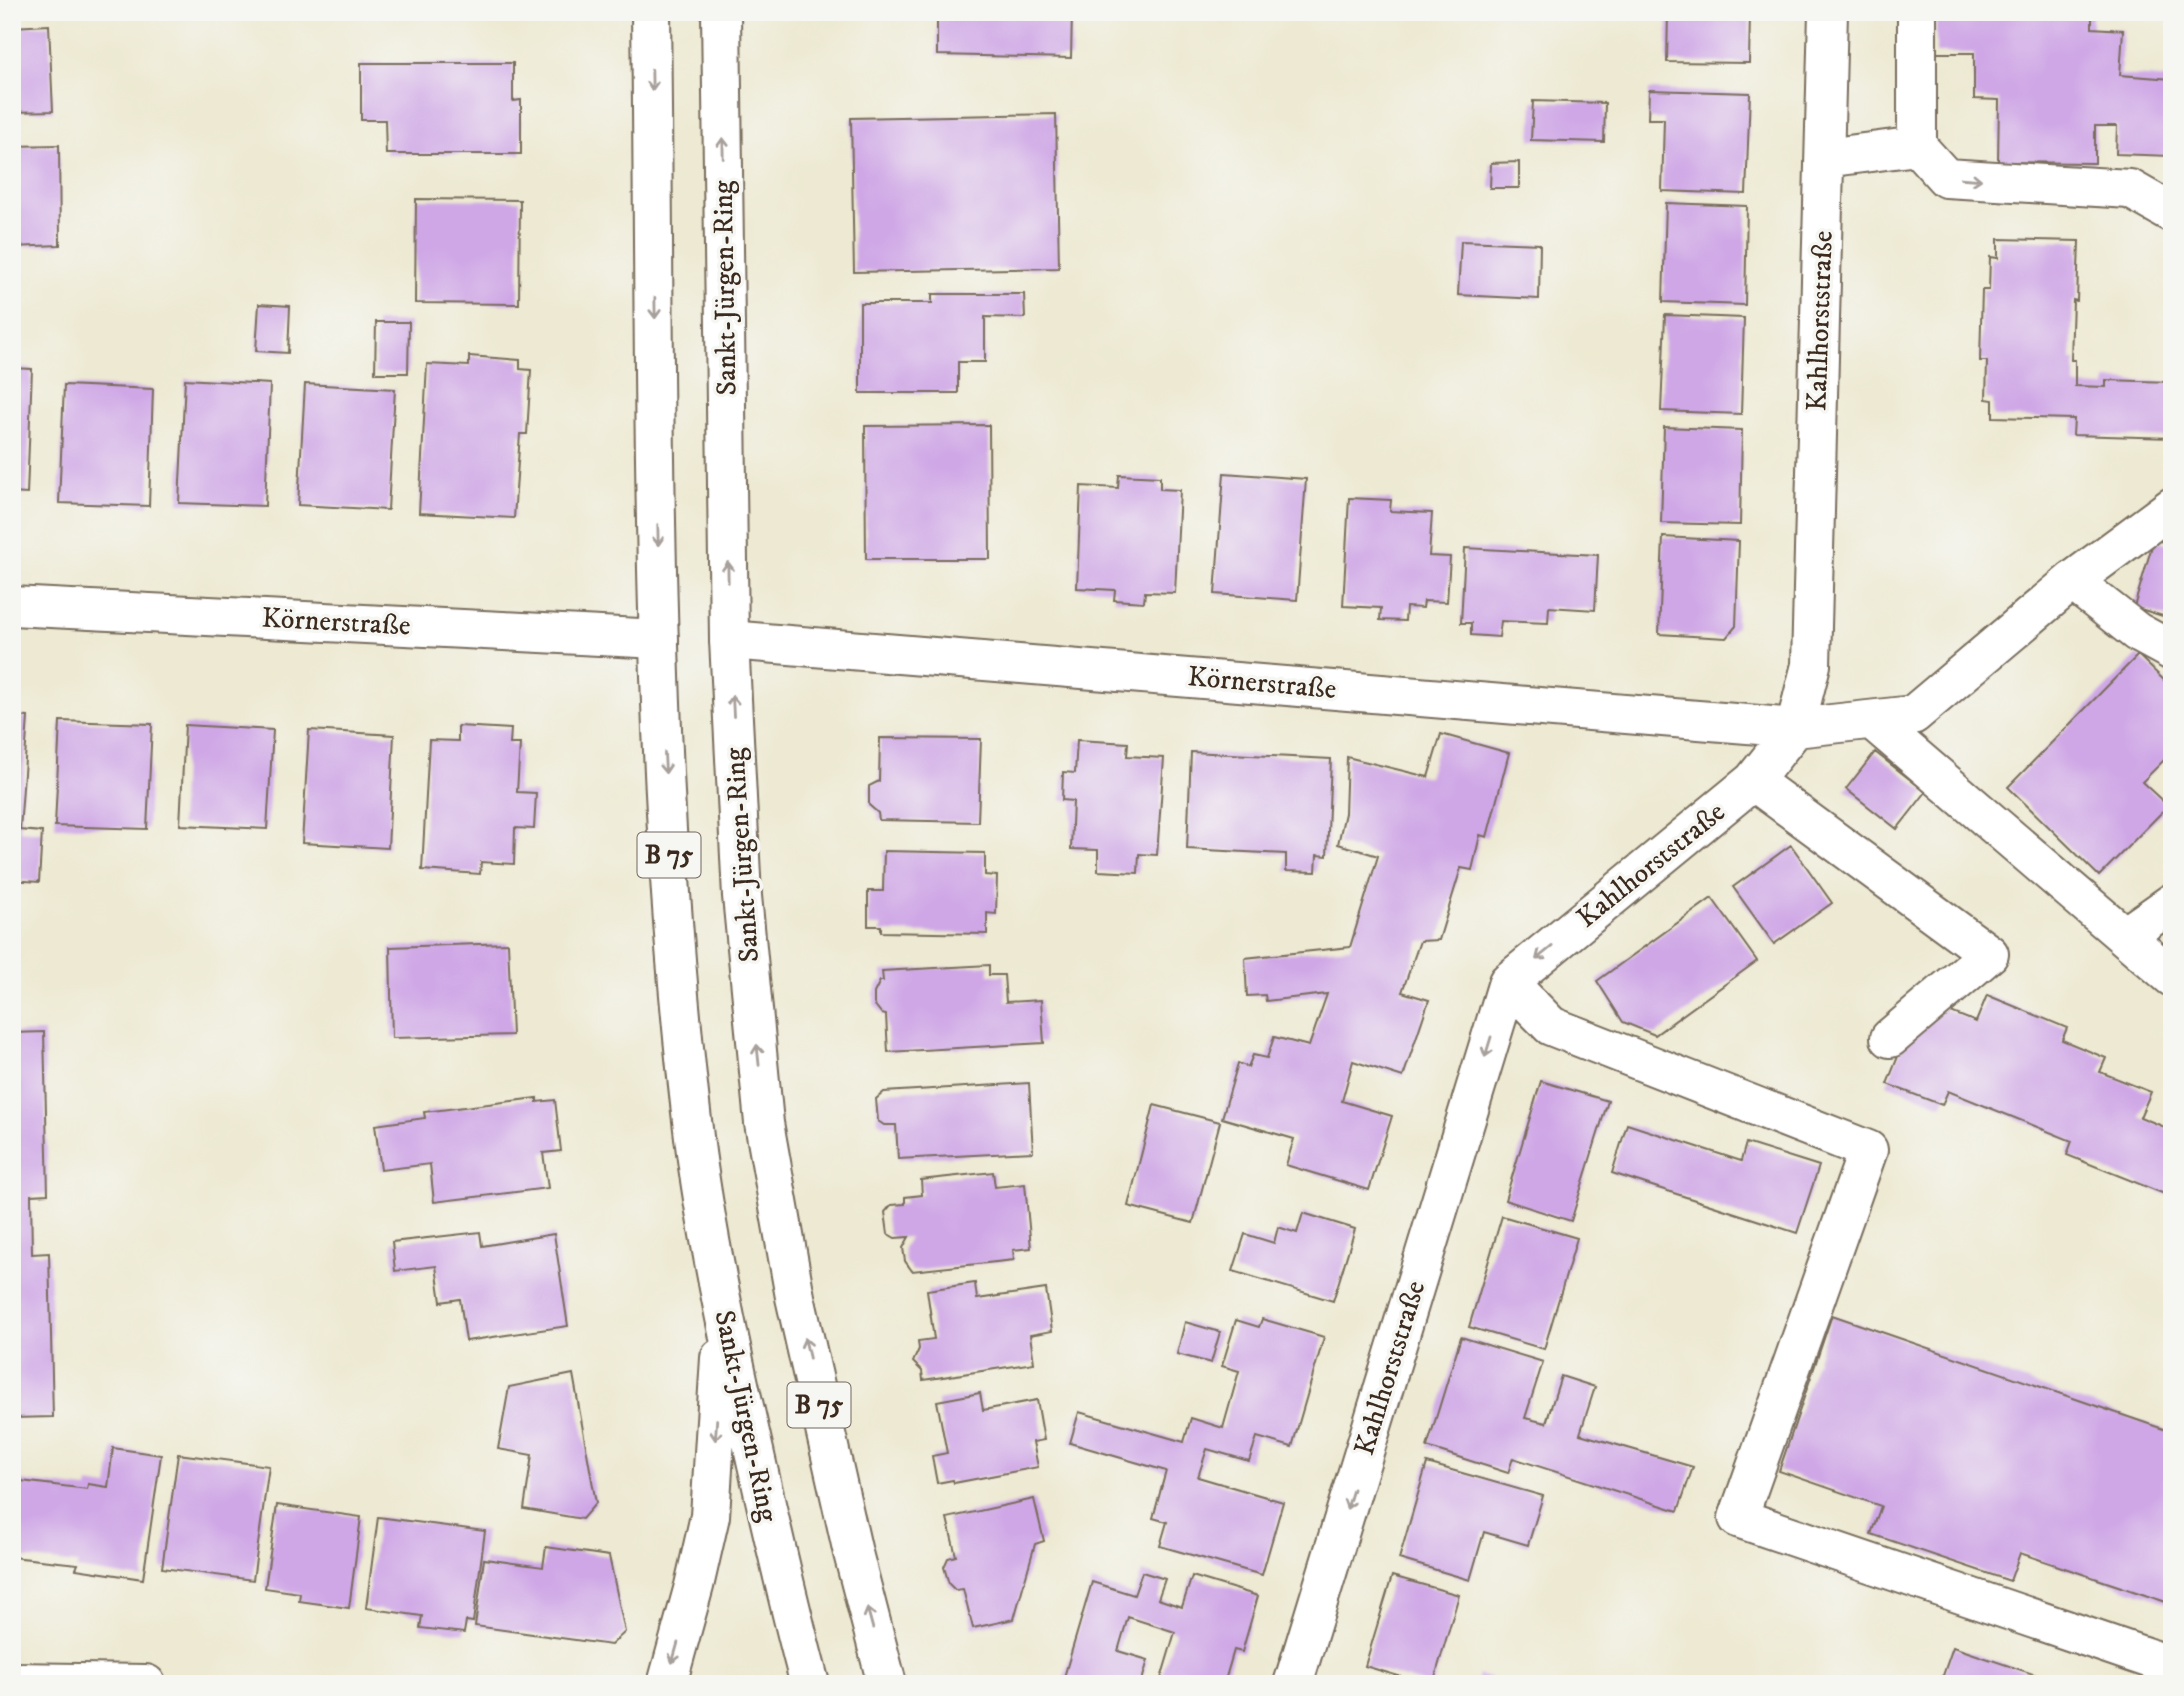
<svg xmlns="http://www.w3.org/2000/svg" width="2184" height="1696" font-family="'IM FELL DW Pica',serif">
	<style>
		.building { fill: #cfa7e6 }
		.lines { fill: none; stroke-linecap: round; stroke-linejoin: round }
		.minor-casing { stroke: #796d5d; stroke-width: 42 }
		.major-casing { stroke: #796d5d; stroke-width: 42 }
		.minor { stroke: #fff; stroke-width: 38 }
		.major { stroke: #fff; stroke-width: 38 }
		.oneway { stroke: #a79f9a }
		.labels { text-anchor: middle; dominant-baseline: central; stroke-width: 7; stroke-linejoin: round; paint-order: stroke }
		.shield { fill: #f6f6f2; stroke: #73675e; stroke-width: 2 }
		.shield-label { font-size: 26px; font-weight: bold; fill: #3b2a1e }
		.street-label { font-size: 28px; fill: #3b2a1e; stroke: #f6f6f2 }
	</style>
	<rect width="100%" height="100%" fill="#f6f6f2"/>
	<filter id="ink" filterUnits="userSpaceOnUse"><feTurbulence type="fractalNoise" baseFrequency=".0143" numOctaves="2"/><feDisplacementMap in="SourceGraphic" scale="14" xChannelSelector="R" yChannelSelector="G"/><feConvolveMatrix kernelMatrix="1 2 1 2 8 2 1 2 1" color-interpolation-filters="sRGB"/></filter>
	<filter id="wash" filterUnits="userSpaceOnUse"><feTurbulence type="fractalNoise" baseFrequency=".00686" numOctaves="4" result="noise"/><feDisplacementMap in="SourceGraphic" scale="28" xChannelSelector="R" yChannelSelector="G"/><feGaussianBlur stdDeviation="1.57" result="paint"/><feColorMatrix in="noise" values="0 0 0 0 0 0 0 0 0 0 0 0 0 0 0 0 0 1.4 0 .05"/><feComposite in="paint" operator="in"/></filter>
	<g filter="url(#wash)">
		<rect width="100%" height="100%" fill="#ede9d2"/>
		<g id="blocks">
			<!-- building -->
			<path class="building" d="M937 12H1072L1071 58 937 55Z
				M1668 12H1750L1749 63 1667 62Z
				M1936 12H2092V28L2123 30 2120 75 2172 79V156L2116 154 2117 126H2095V163L1998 162 1999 100 1974 99V53H1936Z
				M49 25 53 111 12 112V27Z
				M361 63H513V101L521 100V154H386L385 120H361Z
				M1649 90 1750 93 1746 194 1662 191 1664 119H1648Z
				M1533 101 1605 103 1604 142 1531 140Z
				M1056 114 1059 268 854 272 851 118Z
				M59 145 60 245 12 247V146Z
				M1519 162V188H1490L1491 163Z
				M416 199 520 200 519 304 415 303Z
				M1666 203 1747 206 1745 305 1663 302Z
				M1998 239 2079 241 2077 301 2073 300 2071 360H2075V386L2106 387V380L2172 382V438L2073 435 2074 419 1993 417V400L1986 399 1987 361H1980L1981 324 1982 290H1989L1990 257 1998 258Z
				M1461 241 1540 244 1539 299 1458 295Z
				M932 294H1024L1025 318 985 317V362H958V393H860V303H932Z
				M259 304 290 306 288 353 256 351Z
				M1665 315 1744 318 1741 414 1661 411Z
				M376 322H409L408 373H375Z
				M469 356 520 360V369L531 370 527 434H520L514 518 419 513 427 364 469 366Z
				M12 368 32 369 27 494 12 493Z
				M185 379 270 384 265 506 179 503Z
				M305 384 395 389 388 510 298 505Z
				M64 385 153 389 149 506 59 503Z
				M989 425 990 559H866L865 426Z
				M1664 427 1742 430 1740 525 1661 523Z
				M1224 473 1306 479 1297 600 1215 594Z
				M1119 475 1160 477V489L1180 490 1175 593 1145 592 1144 602 1114 600 1115 590 1077 588 1081 486 1118 488Z
				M1349 498 1391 500 1390 511 1432 513 1429 556 1450 557 1447 602 1424 601 1423 608 1406 607 1405 621 1380 620 1381 608 1343 606Z
				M1663 537 1739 541 1736 626 1726 638 1659 634Z
				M2154 539 2172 545V619L2134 607Z
				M1465 548 1598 555 1595 610 1549 607 1548 623 1501 621 1499 637 1471 635V623H1461Z
				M2138 655 2172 688V752L2142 782 2168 806 2099 876 2008 787Z
				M12 716 28 717 20 830 42 832 39 882 12 880Z
				M60 721 152 724 147 829 55 826Z
				M185 725 273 730 267 829 180 825Z
				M458 726 511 729 510 744H520L517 792 536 793 534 829 515 828 514 864 481 862 480 874 422 870 429 740 458 741Z
				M309 730 394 735 388 848 302 843Z
				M1441 734 1509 753 1487 837 1480 835 1472 870 1461 868 1439 940 1420 941 1402 992 1429 1000 1403 1077 1353 1061 1342 1101 1392 1116 1369 1190 1286 1165 1294 1139 1222 1118 1238 1063 1248 1067 1253 1055 1267 1058 1274 1037 1309 1046 1327 994 1266 1001 1265 995 1247 996 1245 958 1350 947 1378 856 1338 844 1345 813 1347 757 1428 777Z
				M880 738 981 739 978 822 879 820 878 813 869 805V786L879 781Z
				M1077 740 1128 743 1127 756 1164 758 1157 855 1139 854 1138 873 1098 871V850L1071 849 1073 801 1062 800 1063 772 1075 773Z
				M1191 752 1331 759 1327 856 1317 855 1316 872 1286 871V854L1187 849Z
				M1875 752 1926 792 1897 829 1846 789Z
				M1791 845 1832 903 1774 944 1733 887Z
				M884 851 985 853V875L997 876 996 914 987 913V934L881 932V926H868V891H883Z
				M1712 898 1757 961 1655 1035 1623 1022 1597 981Z
				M508 943 512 1035 392 1038 390 947Z
				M989 965V975H1004L1006 1002 1041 1000 1044 1043 888 1052 886 1015 882 1014 874 1004V993L880 981H883L882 971Z
				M1987 995 2067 1028 2062 1040 2106 1058 2100 1072 2151 1092 2140 1117 2172 1130V1197L2067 1155 2072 1141 1948 1091 1942 1105 1887 1084 1909 1029 1941 1008 1976 1022Z
				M44 1032 48 1194 31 1195 32 1254 49 1253 53 1417 12 1418V1033Z
				M1541 1081 1608 1101 1571 1221 1505 1200Z
				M1029 1083 1033 1152 898 1159 896 1125H884L878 1121 876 1099 884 1092Z
				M537 1098V1102L555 1100 561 1151 543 1153 548 1188 434 1202 430 1164 381 1170 375 1125 425 1118 424 1112Z
				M1154 1105 1220 1122 1193 1223 1128 1206Z
				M1627 1124 1741 1161 1746 1143 1819 1166 1797 1233 1612 1173Z
				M993 1172 995 1187 1025 1184 1031 1248 1013 1250 1014 1260 912 1271 905 1261 903 1248 909 1237 895 1238 888 1234 885 1212 891 1205 905 1204V1197L922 1195 921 1180Z
				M1303 1213 1355 1229 1333 1301 1233 1271 1245 1234 1274 1243 1278 1227 1297 1233Z
				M1502 1216 1577 1238 1544 1349 1469 1327Z
				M480 1232 482 1246 554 1234 568 1326 466 1341 460 1299 441 1302 436 1266 395 1271 392 1242Z
				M975 1283 977 1299 1046 1289 1052 1331 1030 1335 1034 1363 923 1380 922 1371 913 1362 919 1349 918 1341 934 1339 927 1290Z
				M1832 1315 2172 1432V1604L2020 1553 2010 1581 1871 1534 1881 1506 1779 1471Z
				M1262 1319 1324 1337 1292 1447 1257 1437 1249 1461 1207 1449 1198 1477 1283 1502 1262 1575 1160 1546 1167 1522 1153 1518 1166 1471 1070 1443 1079 1412 1184 1442 1191 1418 1223 1428 1239 1371 1222 1366 1236 1320 1259 1327Z
				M1185 1322 1220 1332 1211 1363 1177 1354Z
				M1461 1337 1543 1362 1525 1418 1546 1423 1561 1376 1595 1387 1580 1434 1693 1467 1678 1511 1513 1458 1508 1473 1427 1447Z
				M573 1374 596 1503 582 1519 524 1509 532 1455 498 1449 509 1387Z
				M980 1393 983 1410 1037 1400 1044 1440 1033 1442 1038 1467 954 1483 953 1480 937 1483 932 1456 947 1453 937 1401Z
				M113 1448 161 1455 143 1579 76 1569 78 1564 12 1557V1480L87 1489 88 1484 108 1487Z
				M178 1454 269 1466 253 1580 162 1568Z
				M1427 1463 1543 1496 1528 1545 1484 1532 1470 1580 1399 1559Z
				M1034 1499 1044 1541 1035 1544 1014 1619 973 1628 963 1589 955 1590 949 1584 944 1567 948 1558 956 1556 947 1518Z
				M277 1505 361 1517 349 1608 299 1601 300 1593 265 1588Z
				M378 1517 485 1531 473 1622 466 1621 464 1633 420 1628 422 1616 366 1608Z
				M546 1547 609 1556 625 1632 611 1645 475 1626 484 1559 543 1567Z
				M1142 1572 1165 1579 1158 1599 1182 1607 1192 1576 1258 1596 1242 1652 1234 1650 1224 1684 1160 1682 1175 1632 1128 1617 1118 1651 1148 1660 1141 1684H1062L1092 1582 1134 1595Z
				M1392 1576 1459 1595 1433 1684H1425L1365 1666Z
				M1953 1647 2060 1683V1684H1940Z
				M1479 1675 1504 1683V1684H1476Z"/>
		</g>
	</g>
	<g filter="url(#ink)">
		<use href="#blocks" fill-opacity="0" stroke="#796d5d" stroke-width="2"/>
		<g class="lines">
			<defs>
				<path id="minor" d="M1917 12V146L1946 178 2130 189 2172 213
					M1825 158 1917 146
					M2072 581 2137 632 2172 651
					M12 606 659 639
					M729 640 1795 728 1913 715 2072 581 2172 507
					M1872 720 2172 977
					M1753 781 1989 954 1890 1038
					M2125 936 2172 903
					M1508 982 1551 1026 1868 1150 1738 1518 2172 1666
					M1293 1684 1508 982 1753 781 1795 728 1811 665 1828 12"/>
				<path id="major" d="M651 12C656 385 648 766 694 1137 706 1232 726 1327 747 1420 767 1508 786 1596 810 1684
					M721 12 729 640 742 896 764 1123 795 1297 853 1553 887 1684
					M12 1682 146 1684
					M667 1684 694 1586 710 1516 720 1358"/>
			</defs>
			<!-- minor casing -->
			<use href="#minor" class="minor-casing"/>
			<!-- major casing -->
			<use href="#major" class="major-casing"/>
			<!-- minor -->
			<use href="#minor" class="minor"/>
			<!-- major -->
			<use href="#major" class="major"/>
		</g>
		<!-- one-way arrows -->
		<defs><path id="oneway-shaft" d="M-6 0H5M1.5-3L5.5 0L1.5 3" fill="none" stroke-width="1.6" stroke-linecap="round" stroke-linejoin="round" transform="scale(1.75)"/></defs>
		<g class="oneway">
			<use href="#oneway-shaft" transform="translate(652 80) rotate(89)"/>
			<use href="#oneway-shaft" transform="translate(723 148) rotate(-91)"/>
			<use href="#oneway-shaft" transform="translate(1971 179) rotate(4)"/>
			<use href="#oneway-shaft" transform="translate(655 308) rotate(89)"/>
			<use href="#oneway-shaft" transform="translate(658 535) rotate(89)"/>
			<use href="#oneway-shaft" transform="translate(728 572) rotate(-91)"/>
			<use href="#oneway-shaft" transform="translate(733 706) rotate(-93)"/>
			<use href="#oneway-shaft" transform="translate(665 763) rotate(87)"/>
			<use href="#oneway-shaft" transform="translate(1544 953) rotate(141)"/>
			<use href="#oneway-shaft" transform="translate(1488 1047) rotate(107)"/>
			<use href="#oneway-shaft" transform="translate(758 1055) rotate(-96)"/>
			<use href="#oneway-shaft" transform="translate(807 1348) rotate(-103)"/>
			<use href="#oneway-shaft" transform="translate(716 1430) rotate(94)"/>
			<use href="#oneway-shaft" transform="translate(1350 1499) rotate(107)"/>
			<use href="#oneway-shaft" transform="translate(870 1618) rotate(-105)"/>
			<use href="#oneway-shaft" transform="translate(675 1653) rotate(106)"/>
		</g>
	</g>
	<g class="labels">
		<!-- shield labels -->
		<g class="shield">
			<rect x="637.5" y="832.5" width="63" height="45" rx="5"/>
			<rect x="787.5" y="1382.5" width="63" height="45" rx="5"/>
		</g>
		<g class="shield-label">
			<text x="669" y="855">B 75</text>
			<text x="819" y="1405">B 75</text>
		</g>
		<!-- street labels -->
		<g class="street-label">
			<text transform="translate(725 288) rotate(-91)">Sankt-Jürgen-Ring</text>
			<text transform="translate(1820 321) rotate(-88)">Kahlhorststraße</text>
			<text transform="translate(336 622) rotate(3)">Körnerstraße</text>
			<text transform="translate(1262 683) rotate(5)">Körnerstraße</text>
			<text transform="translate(742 855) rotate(-94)">Sankt-Jürgen-Ring</text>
			<text transform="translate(1651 865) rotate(-39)">Kahlhorststraße</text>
			<text transform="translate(1390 1368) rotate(-73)">Kahlhorststraße</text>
			<text transform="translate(746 1416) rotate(78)">Sankt-Jürgen-Ring</text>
		</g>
	</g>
	<!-- margin -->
	<rect width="2184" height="1696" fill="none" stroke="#f6f6f2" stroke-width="42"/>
</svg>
